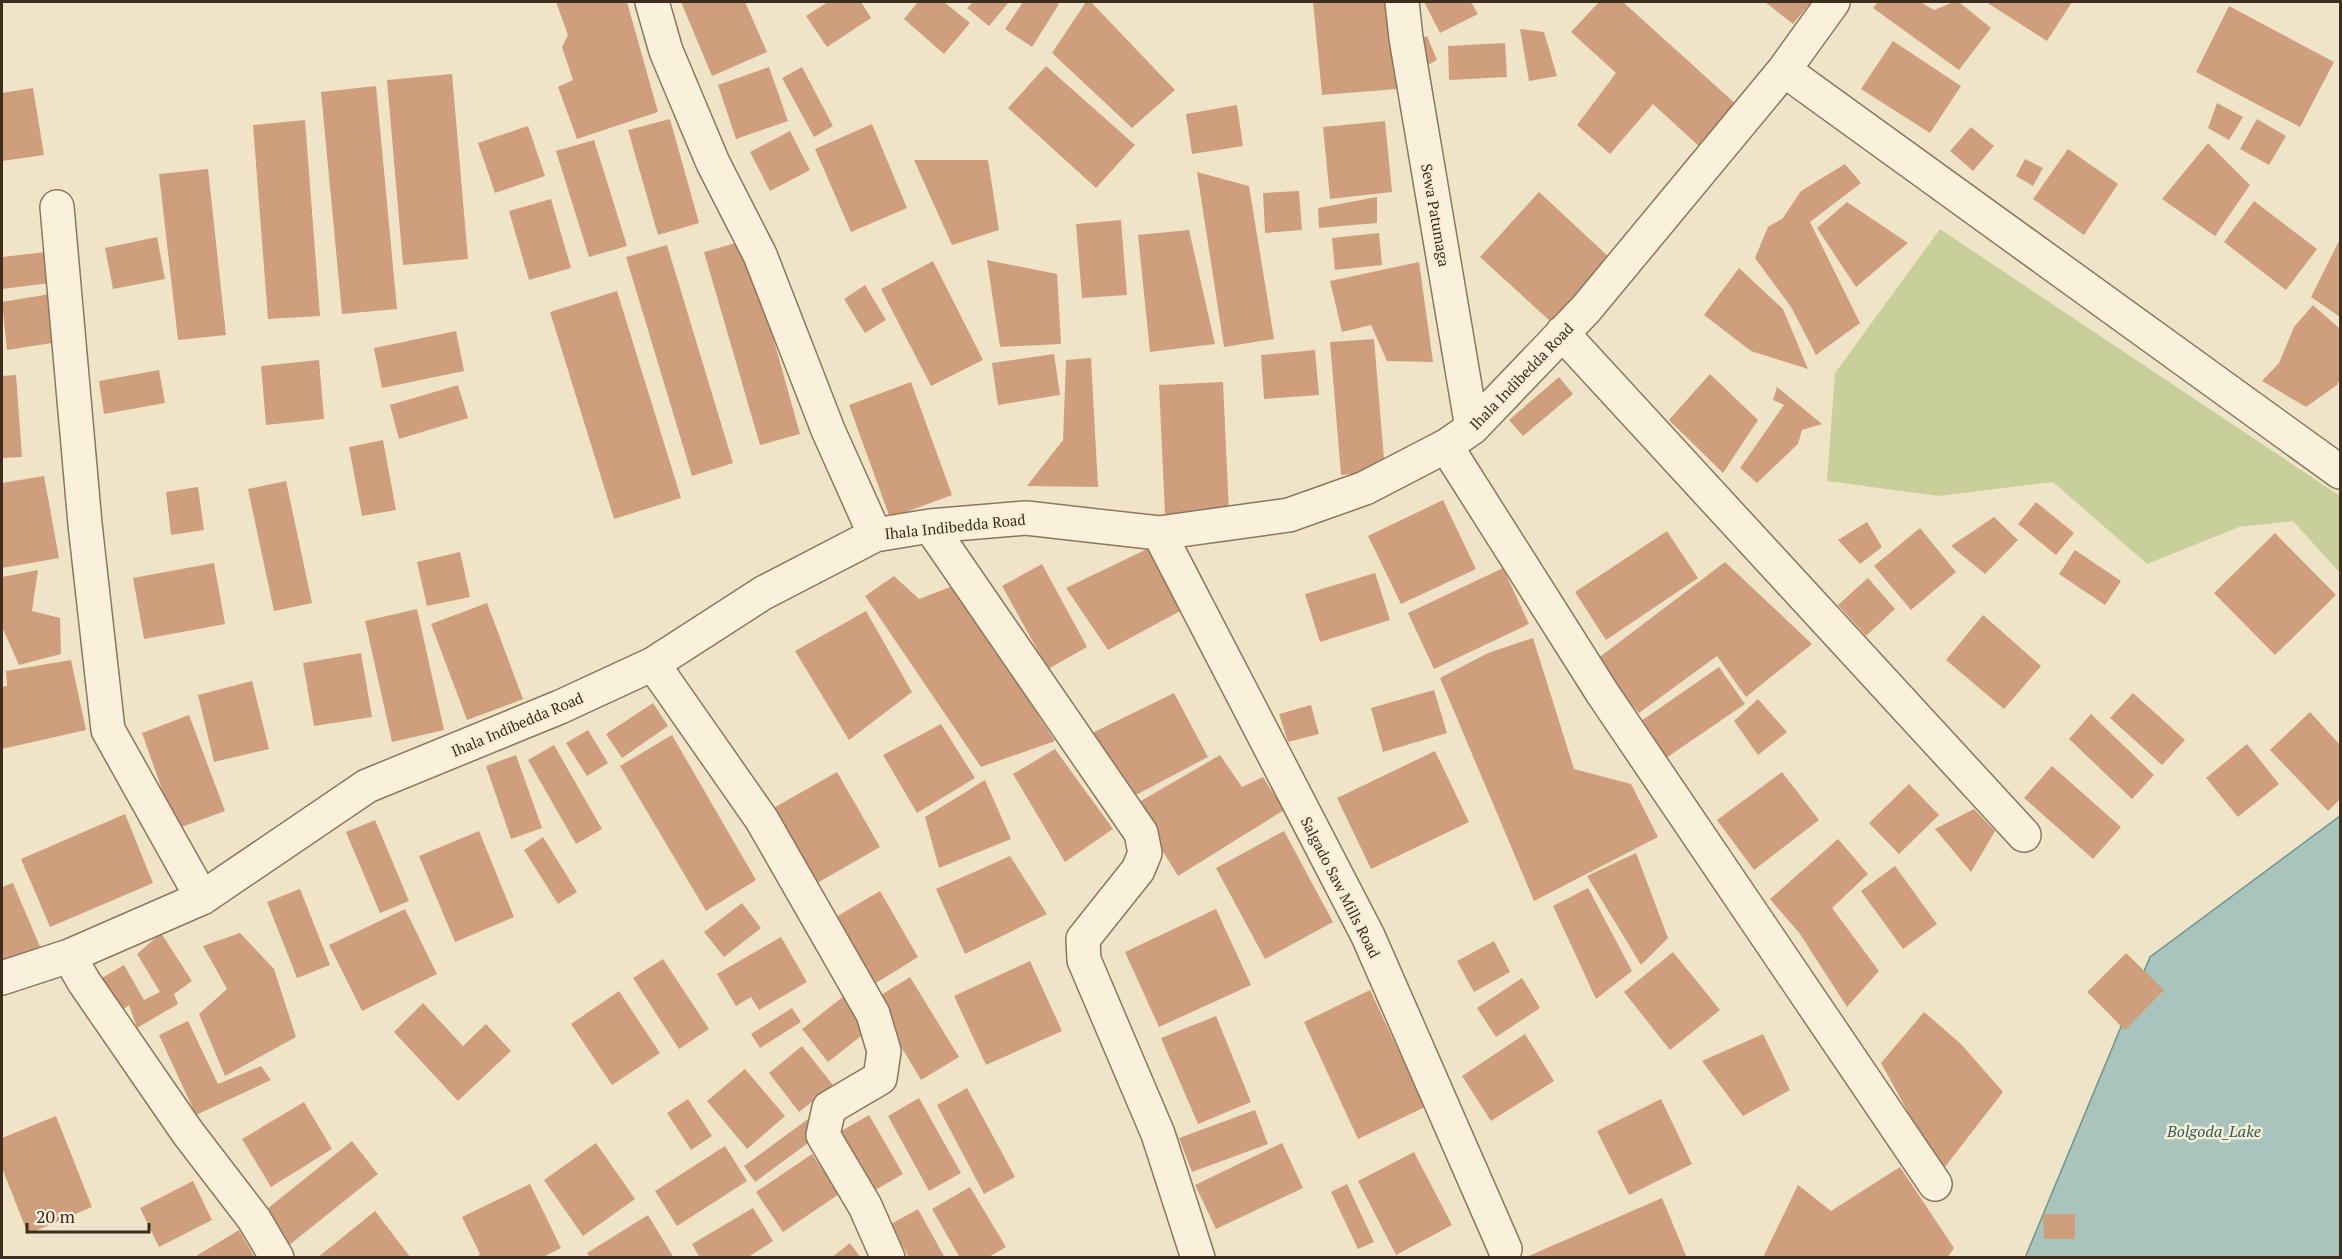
<svg xmlns="http://www.w3.org/2000/svg" width="2342" height="1259" font-family="'PT Serif',serif">
	<style>
		.green { fill: #c9cf9b }
		.water { fill: #a9c4bc; stroke: #6f938a; stroke-width: 1.5 }
		.building { fill: #cf9f7d }
		.lines { fill: none; stroke-linecap: round; stroke-linejoin: round }
		.minor-casing { stroke: #8d765c; stroke-width: 36 }
		.minor { stroke: #faf1dc; stroke-width: 33 }
		.labels { text-anchor: middle; dominant-baseline: central; stroke-width: 5; stroke-linejoin: round; paint-order: stroke }
		.street-label { font-size: 15px; fill: #3d2e20; stroke: #f7eed8 }
		.water-label { font-size: 16px; font-style: italic; fill: #2f5d5a; stroke: #f7eed8 }
	</style>
	<rect width="100%" height="100%" fill="#f0e4c8"/>
	<!-- green -->
	<path class="green" d="M1940 229 2340 496V573L2293 521 2239 527 2147 564 2053 482 1938 496 1827 481 1835 373Z"/>
	<!-- water -->
	<path class="water" d="M2340 816V1257L2025 1258 2150 957Z"/>
	<!-- building -->
	<path class="building" d="M556 2H627L658 112 577 139 558 87 573 80 562 47 568 35Z
		M681 2H745L767 52 712 76Z
		M828 2H861L871 18 827 47 806 16Z
		M918 2H944L970 23 944 54 904 19Z
		M973 2H1009L989 26 967 8Z
		M1023 2H1054L1059 4 1032 47 1005 29Z
		M1086 2H1091L1175 90 1132 128 1052 53Z
		M1313 2H1389L1397 89 1322 95Z
		M1424 2H1471L1478 14 1440 33Z
		M1599 2H1623L1738 106 1701 148 1653 104 1610 154 1577 125 1616 73 1571 32Z
		M1765 2H1811L1793 24Z
		M1878 2H1920L1934 10 1954 2H1959L1991 28 1959 70 1873 8Z
		M1986 2H2072L2047 41Z
		M2229 6 2334 62 2300 127 2196 72Z
		M1520 29 1544 32 1557 76 1529 81Z
		M1427 36 1437 60 1422 68 1411 43Z
		M1893 41 1961 86 1930 133 1861 89Z
		M1505 43 1507 77 1449 80 1448 46Z
		M1046 66 1135 145 1096 188 1008 108Z
		M769 67 788 121 736 139 718 85Z
		M802 67 833 126 814 137 782 78Z
		M452 74 468 259 403 265 387 80Z
		M376 86 397 309 342 314 321 92Z
		M33 88 44 155 2 161V93Z
		M2217 103 2243 117 2229 140 2208 128Z
		M1237 105 1243 146 1192 154 1186 114Z
		M670 119 699 223 658 235 628 130Z
		M2257 119 2286 136 2269 165 2240 149Z
		M305 120 320 316 268 319 253 125Z
		M1385 121 1392 192 1330 199 1323 127Z
		M872 124 907 208 851 232 815 149Z
		M528 126 545 176 495 193 478 143Z
		M1971 127 1994 146 1973 171 1950 151Z
		M790 131 810 170 770 191 750 152Z
		M594 140 627 246 589 257 556 151Z
		M2208 143 2250 185 2215 236 2162 199Z
		M2068 149 2118 184 2084 235 2033 199Z
		M2025 159 2043 168 2033 186 2016 176Z
		M914 160H988L999 230 952 245Z
		M1845 164 1861 183 1810 222 1860 323 1816 355 1791 307 1755 258 1768 227 1783 218 1801 191Z
		M208 169 226 335 178 340 159 174Z
		M1197 172 1249 186 1274 339 1224 347Z
		M1299 191 1302 230 1265 233 1263 193Z
		M1539 192 1610 258 1551 322 1480 257Z
		M1377 197V223L1319 228 1318 208Z
		M551 199 571 268 529 280 509 211Z
		M2254 201 2317 249 2286 290 2224 242Z
		M1847 202 1908 243 1856 287 1817 228Z
		M1121 220 1127 295 1082 298 1076 224Z
		M1189 230 1215 344 1150 352 1138 235Z
		M1379 233 1382 265 1335 270 1332 238Z
		M157 237 165 279 113 289 105 248Z
		M2340 239V317L2311 297Z
		M746 240 800 434 760 445 704 252Z
		M667 245 733 463 692 476 626 257Z
		M46 252 50 283 2 289V257Z
		M987 260 1057 274 1061 344 1000 347Z
		M933 261 983 360 931 386 881 289Z
		M1419 262 1433 362 1387 361 1371 325 1342 332 1330 281Z
		M1739 268 1783 309 1808 369 1751 351 1704 315Z
		M865 285 886 320 865 333 844 299Z
		M617 291 681 498 614 519 550 312Z
		M50 294 58 342 7 350 2 302Z
		M2313 305 2340 329V379L2337 385 2306 407 2262 381 2279 363 2294 327Z
		M456 331 464 371 382 388 374 348Z
		M1374 339 1385 471 1341 475 1330 342Z
		M1315 350 1319 395 1264 399 1261 355Z
		M1054 354 1060 395 998 405 992 363Z
		M1091 358 1098 487 1027 486 1063 440 1066 360Z
		M319 360 324 419 266 425 261 366Z
		M159 370 165 403 104 414 99 381Z
		M1710 374 1758 420 1723 473 1669 420Z
		M16 375 22 457 2 458V376Z
		M1559 377 1573 394 1523 436 1509 420Z
		M911 382 952 495 890 518 849 405Z
		M1223 382 1229 512 1165 514 1159 385Z
		M458 385 468 418 399 439 390 405Z
		M1777 387 1822 424 1802 430 1798 444 1757 483 1740 468 1784 405 1773 400Z
		M383 440 396 510 362 516 349 447Z
		M44 476 59 558 2 568V483Z
		M286 481 312 603 274 611 248 489Z
		M198 487 204 530 171 535 166 492Z
		M1443 500 1476 569 1401 604 1368 536Z
		M2036 502 2074 533 2056 555 2018 524Z
		M1994 517 2018 540 1985 574 1951 546Z
		M1867 522 1882 547 1860 564 1838 540Z
		M1920 528 1956 572 1911 610 1874 566Z
		M1667 531 1698 578 1606 640 1575 592Z
		M2275 533 2336 595 2275 655 2214 593Z
		M1149 548 1182 610 1108 650 1066 588Z
		M2075 550 2121 581 2105 605 2059 574Z
		M460 552 470 597 427 606 417 562Z
		M1725 562 1812 644 1746 697 1717 656 1639 713 1593 662Z
		M214 563 225 624 144 639 133 578Z
		M1042 564 1087 647 1048 669 1002 586Z
		M1503 568 1529 624 1434 669 1408 613Z
		M38 570 32 611 60 618 61 654 19 665 2 627V577Z
		M1375 573 1390 620 1320 642 1305 594Z
		M894 576 919 599 953 586 1055 741 981 767 865 596Z
		M1868 578 1895 609 1866 636 1838 605Z
		M487 603 523 699 467 720 431 624Z
		M417 609 444 730 392 742 365 621Z
		M866 611 912 692 849 740 795 651Z
		M1983 615 2041 666 2004 709 1946 660Z
		M1533 638 1574 769 1631 784 1658 837 1534 901 1440 678 1488 653Z
		M361 653 372 717 314 726 303 663Z
		M71 660 86 730 2 749V687L7 686 6 671Z
		M1719 667 1745 704 1666 758 1641 721Z
		M252 681 269 749 214 762 198 695Z
		M1434 690 1447 733 1383 752 1371 708Z
		M1174 693 1208 757 1132 797 1119 769 1102 767 1084 737Z
		M2133 693 2185 740 2162 765 2110 718Z
		M1758 699 1787 732 1758 755 1734 721Z
		M653 703 668 726 622 758 606 734Z
		M1311 705 1319 734 1288 742 1279 714Z
		M2310 712 2340 745V799L2328 811 2270 750Z
		M2091 714 2154 775 2132 799 2069 739Z
		M189 715 225 811 176 829 142 733Z
		M941 724 975 778 917 813 883 755Z
		M588 730 608 763 587 776 566 743Z
		M672 735 756 880 706 911 620 766Z
		M2247 744 2279 784 2238 817 2206 778Z
		M554 745 602 829 576 844 528 760Z
		M1055 749 1113 829 1065 862 1013 774Z
		M1435 751 1469 822 1371 869 1337 798Z
		M516 755 542 828 511 839 486 766Z
		M1220 755 1242 787 1263 777 1284 810 1178 876 1134 805Z
		M2052 766 2121 827 2093 859 2024 798Z
		M837 772 880 847 812 886 770 810Z
		M1782 772 1819 820 1754 870 1717 820Z
		M985 780 1011 839 939 868 925 817Z
		M1909 784 1939 815 1899 854 1869 823Z
		M1974 809 1995 831 1971 872 1935 829Z
		M125 814 153 883 50 927 21 859Z
		M375 820 409 901 380 913 346 832Z
		M479 831 514 917 455 942 419 856Z
		M1284 831 1333 922 1265 959 1216 868Z
		M543 837 577 892 558 904 524 850Z
		M1838 839 1868 874 1832 908 1879 971 1847 1007 1800 934 1770 899Z
		M1636 853 1668 938 1641 965 1587 876Z
		M1010 856 1047 914 965 954 936 889Z
		M1895 866 1937 924 1903 949 1861 891Z
		M13 883 41 949 2 966V887Z
		M1588 888 1632 971 1596 999 1553 906Z
		M300 889 330 965 297 978 267 902Z
		M880 891 918 957 868 988 829 921Z
		M742 903 761 928 724 957 704 932Z
		M405 909 437 974 362 1011 329 945Z
		M1216 909 1251 985 1159 1027 1125 952Z
		M161 933 192 981 174 994 178 1004 137 1028 129 1005 120 1012 102 978 124 965 144 1000 160 992 137 954Z
		M240 933 274 969 296 1037 225 1076 199 1014 227 989 203 946Z
		M781 937 807 982 759 1010 751 997 736 1006 717 974Z
		M1494 941 1510 972 1474 992 1457 961Z
		M1673 952 1720 1010 1670 1050 1624 992Z
		M2126 953 2164 990 2125 1030 2087 992Z
		M663 959 709 1029 679 1049 633 978Z
		M1030 961 1062 1031 986 1065 954 996Z
		M910 977 959 1057 921 1080 873 1000Z
		M1522 978 1540 1008 1496 1037 1477 1008Z
		M1370 990 1425 1107 1358 1139 1304 1022Z
		M619 991 660 1053 612 1085 571 1024Z
		M844 996 870 1029 828 1062 802 1029Z
		M423 1003 463 1046 486 1024 511 1051 458 1101 394 1032Z
		M792 1008 801 1022 760 1048 751 1034Z
		M1924 1012 1961 1044 2003 1092 1941 1172 1881 1063Z
		M1216 1016 1251 1102 1198 1124 1161 1038Z
		M188 1021 218 1084 261 1066 271 1080 196 1115 159 1035Z
		M1525 1034 1554 1081 1491 1121 1462 1076Z
		M1763 1034 1790 1090 1743 1116 1702 1061Z
		M802 1046 833 1085 799 1112 769 1073Z
		M745 1069 785 1116 747 1149 707 1101Z
		M967 1088 1015 1177 984 1194 937 1105Z
		M919 1098 961 1173 929 1191 888 1116Z
		M688 1099 712 1136 691 1150 667 1113Z
		M1661 1099 1692 1164 1629 1195 1597 1131Z
		M304 1102 332 1149 271 1187 242 1139Z
		M1255 1110 1268 1144 1192 1172 1179 1138Z
		M869 1115 903 1174 870 1193 836 1134Z
		M56 1116 92 1207 28 1234 2 1168V1138Z
		M808 1119 819 1135 755 1182 744 1166Z
		M352 1141 378 1174 288 1246 262 1213Z
		M596 1143 635 1199 583 1236 544 1180Z
		M1282 1143 1303 1188 1216 1229 1195 1185Z
		M725 1146 747 1181 677 1226 655 1191Z
		M1414 1152 1452 1225 1396 1255 1358 1181Z
		M812 1154 839 1194 783 1232 756 1192Z
		M1900 1167 1954 1248 1947 1258H1765L1764 1255 1798 1185 1831 1211Z
		M193 1181 212 1220 159 1247 140 1208Z
		M530 1184 561 1248 541 1258H477L480 1254 462 1217Z
		M1347 1184 1374 1242 1358 1249 1331 1192Z
		M970 1187 1006 1247 987 1258H960L932 1209Z
		M1662 1198 1687 1258H1524Z
		M753 1208 773 1241 747 1258H700L692 1244Z
		M918 1209 945 1258H909L891 1224Z
		M375 1211 411 1258H317Z
		M2043 1214H2075V1239H2044Z
		M648 1215 674 1258H590L587 1253Z
		M239 1230 255 1258H193Z
		M850 1243 861 1258H831Z"/>
	<g class="lines">
		<defs>
			<path id="minor" d="M652 2 666 51 713 163 760 255 828 430 875 535
				M1402 2 1406 38 1472 428
				M1784 70 2340 472
				M57 207 85 524 108 730 202 898
				M1562 333 2024 835
				M1446 446 1603 694 1935 1184
				M930 526 1141 833 1145 853 1138 870 1083 939 1084 960 1158 1134 1198 1258
				M1159 533 1368 936 1505 1249
				M653 664 762 820 873 1014 884 1051 880 1078 829 1108 823 1135 865 1206 888 1258
				M69 956 84 982 188 1133 254 1219 277 1258
				M2 978 69 956 202 898 367 786 560 707 653 664 763 593 875 535 930 526 1026 518 1159 533 1289 515 1365 488 1446 446 1472 428 1586 309 1784 70 1833 2"/>
		</defs>
		<!-- minor casing -->
		<use href="#minor" class="minor-casing"/>
		<!-- minor -->
		<use href="#minor" class="minor"/>
	</g>
	<g class="labels">
		<!-- street labels -->
		<g class="street-label">
			<text transform="translate(1436 215) rotate(80)">Sewa Patumaga</text>
			<text transform="translate(1521 376) rotate(-46)">Ihala Indibedda Road</text>
			<text transform="translate(955 526) rotate(-6)">Ihala Indibedda Road</text>
			<text transform="translate(517 724) rotate(-23)">Ihala Indibedda Road</text>
			<text transform="translate(1341 887) rotate(63)">Salgado Saw Mills Road</text>
		</g>
		<!-- water labels -->
		<g class="water-label">
			<text x="2214" y="1131">Bolgoda_Lake</text>
		</g>
	</g>
	<!-- border -->
	<rect width="2342" height="1259" fill="none" stroke="#3d2e20" stroke-width="6"/>
	<!-- scale -->
	<path d="M27 1223v9h122v-9" fill="none" stroke="#3d2e20" stroke-width="3"/>
	<text x="36" y="1223" font-size="18" fill="#3d2e20" stroke="#f7eed8" stroke-width="4.5" paint-order="stroke">20 m</text>
</svg>
